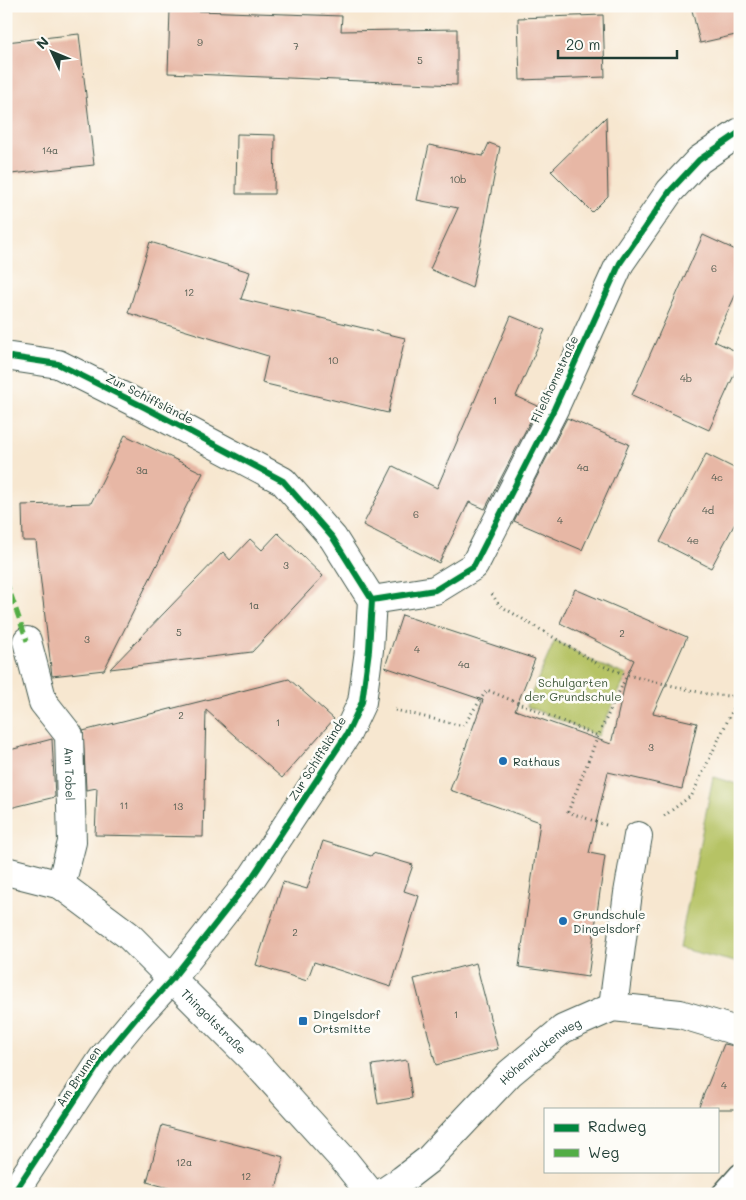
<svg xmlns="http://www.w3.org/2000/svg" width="746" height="1200" font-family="Mali,sans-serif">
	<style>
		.green { fill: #b6c365; stroke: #6a804c }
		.building { fill: #e7b7a5 }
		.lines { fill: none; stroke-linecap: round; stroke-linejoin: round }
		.lane-casing { stroke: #3f564b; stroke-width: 25 }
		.street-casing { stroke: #3f564b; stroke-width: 30 }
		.secondary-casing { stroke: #3f564b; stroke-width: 30 }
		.path { stroke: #3f564b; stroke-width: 3; stroke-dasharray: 1 4; stroke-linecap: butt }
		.lane { stroke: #fff; stroke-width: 22 }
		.street { stroke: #fff; stroke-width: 28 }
		.secondary { stroke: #fff; stroke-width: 28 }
		.quiet { stroke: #52ad45; stroke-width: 5; stroke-dasharray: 10 5; stroke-linecap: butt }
		.cycleway-casing { stroke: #fdfcf7; stroke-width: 9 }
		.cycleway { stroke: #00873e; stroke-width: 6 }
		.poi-dot { fill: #1f6fb2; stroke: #fdfcf7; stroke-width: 2 }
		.labels { text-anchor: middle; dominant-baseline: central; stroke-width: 5; stroke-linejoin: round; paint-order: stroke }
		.number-label { font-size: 10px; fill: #515c50 }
		.street-label { font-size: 12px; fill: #1f3d34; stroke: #fdfcf7 }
		.park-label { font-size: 12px; fill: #455e40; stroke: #fdfcf7 }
		.poi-label { font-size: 12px; fill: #1f3d34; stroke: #fdfcf7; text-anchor: start }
	</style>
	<rect width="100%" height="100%" fill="#fdfcf7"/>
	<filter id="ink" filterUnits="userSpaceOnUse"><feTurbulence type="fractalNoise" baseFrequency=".02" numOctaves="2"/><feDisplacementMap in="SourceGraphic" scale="10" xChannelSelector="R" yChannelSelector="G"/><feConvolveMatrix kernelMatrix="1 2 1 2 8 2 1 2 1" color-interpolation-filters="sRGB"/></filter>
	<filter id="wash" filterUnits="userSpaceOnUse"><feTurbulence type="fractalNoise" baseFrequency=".0096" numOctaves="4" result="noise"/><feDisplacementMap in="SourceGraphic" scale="20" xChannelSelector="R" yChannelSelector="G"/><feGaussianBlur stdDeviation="1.12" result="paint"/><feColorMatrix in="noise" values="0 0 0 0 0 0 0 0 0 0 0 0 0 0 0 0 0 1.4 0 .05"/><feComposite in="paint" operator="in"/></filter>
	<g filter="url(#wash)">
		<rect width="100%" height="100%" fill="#f7e7d0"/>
		<!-- green -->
		<path class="green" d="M555 640 600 665 627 675 598 736 526 706Z
			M713 777 740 785 739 963 679 948Z"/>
		<g id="blocks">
			<!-- building -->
			<path class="building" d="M691 6H740V34L700 43Z
				M170 10 342 16 341 31 457 29V85L168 73Z
				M603 15 605 77 520 80 518 18Z
				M79 34 94 165 11 174 6 135V42Z
				M606 117 608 196 592 212 551 171Z
				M237 134 275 135 274 194H236Z
				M489 143 500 147 472 288 430 269 458 208 417 200 429 145 483 156Z
				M703 235 740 252V285L714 341 740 353V362L709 430 632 395Z
				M150 242 250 272 241 299 405 338 388 413 262 383 268 356 128 313Z
				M511 316 545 330 516 396 538 406 485 509 469 502 439 563 363 525 393 466 437 488Z
				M567 418 629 444 582 550 514 521Z
				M125 435 203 473 104 670 52 676 36 541H23L22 505 91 503Z
				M706 454 740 471V514L711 568 660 542Z
				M278 533 323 576 252 652 110 669 223 552 230 560 250 539 262 550Z
				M575 589 687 637 653 713 697 723 682 789 608 772 589 853 605 856 588 977 519 967 540 822 450 790 483 700 385 667 402 615 535 659 515 710 611 744 627 675 634 660 560 623Z
				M289 679 334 719 282 778 206 710 203 837 95 835 97 788 86 790 83 731Z
				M52 739 55 797 6 809V751Z
				M323 841 371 856 373 853 413 865 404 891 419 896 391 987 314 962 307 981 256 965 283 882 307 889Z
				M476 963 498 1049 436 1065 414 979Z
				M724 1044 740 1047V1109H698Z
				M407 1060 412 1098 378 1104 372 1065Z
				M162 1125 284 1157 275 1194H190L147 1182Z"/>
		</g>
	</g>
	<g filter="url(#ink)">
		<use href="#blocks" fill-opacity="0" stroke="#3f564b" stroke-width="1"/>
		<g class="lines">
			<defs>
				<path id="lane" d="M723 1194 740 1175"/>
				<g id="street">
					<path d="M11 357 58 364 146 408 283 481 333 538 372 600 369 650 362 702 347 734 253 876 172 979 137 1017 103 1058 13 1194"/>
					<path d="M372 600 435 590 474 566 554 409 620 263 670 191 699 160 740 132"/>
					<path id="s1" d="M27 641 43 702 69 735 72 842 61 885"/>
					<path d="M613 1007 628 893 638 836"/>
					<path id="s2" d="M381 1194 402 1180 428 1160 510 1073 563 1029 613 1007 680 1014 740 1032"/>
				</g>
				<g id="secondary">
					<path id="s3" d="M6 871 61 885 128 935 255 1062 343 1159 371 1194"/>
				</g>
			</defs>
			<!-- lane casing -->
			<use href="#lane" class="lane-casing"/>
			<!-- street casing -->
			<use href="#street" class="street-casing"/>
			<!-- secondary casing -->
			<use href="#secondary" class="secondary-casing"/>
			<!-- path -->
			<path class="path" d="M492 594 499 605 600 665 627 675 707 694 739 697
				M395 710 463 726 487 690 598 736
				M664 816 692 795 739 697
				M606 825 568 812 598 736 627 675"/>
			<!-- lane -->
			<use href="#lane" class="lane"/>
			<!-- street -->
			<use href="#street" class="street"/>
			<!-- secondary -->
			<use href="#secondary" class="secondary"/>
			<!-- quiet -->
			<path class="quiet" d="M6 581 27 641"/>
			<defs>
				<path id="cycleway" d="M6 360 11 357 58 364 146 408 283 481 333 538 372 600 369 650 362 702 347 734 253 876 172 979 137 1017 103 1058 13 1194
					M372 600 435 590 474 566 554 409 620 263 670 191 699 160 740 132"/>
			</defs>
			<!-- cycleway casing -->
			<use href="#cycleway" class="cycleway-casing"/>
			<!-- cycleway -->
			<use href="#cycleway" class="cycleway"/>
		</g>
	</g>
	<!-- markers -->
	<g class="poi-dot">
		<circle cx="503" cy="761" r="5"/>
		<circle cx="563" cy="921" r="5"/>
		<rect x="298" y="1016" width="10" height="10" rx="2.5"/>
	</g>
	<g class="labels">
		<!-- number labels -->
		<g class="number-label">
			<text x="200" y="42">9</text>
			<text x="296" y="46">7</text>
			<text x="420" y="60">5</text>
			<text x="50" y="150">14a</text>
			<text x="458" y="179">10b</text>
			<text x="714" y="268">6</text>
			<text x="189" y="292">12</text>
			<text x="333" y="360">10</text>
			<text x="686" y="378">4b</text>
			<text x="495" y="400">1</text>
			<text x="583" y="467">4a</text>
			<text x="142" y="470">3a</text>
			<text x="717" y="477">4c</text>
			<text x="708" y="510">4d</text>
			<text x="416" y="514">6</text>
			<text x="560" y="520">4</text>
			<text x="693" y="540">4e</text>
			<text x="286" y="565">3</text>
			<text x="254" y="605">1a</text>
			<text x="179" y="632">5</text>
			<text x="622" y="633">2</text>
			<text x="87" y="639">3</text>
			<text x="417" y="649">4</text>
			<text x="464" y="664">4a</text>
			<text x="181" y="715">2</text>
			<text x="278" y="722">1</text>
			<text x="651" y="747">3</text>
			<text x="124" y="805">11</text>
			<text x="178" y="806">13</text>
			<text x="295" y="932">2</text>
			<text x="456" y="1014">1</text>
			<text x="724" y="1085">4</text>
			<text x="184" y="1162">12a</text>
			<text x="246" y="1176">12</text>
		</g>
		<!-- street labels -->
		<g class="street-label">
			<text transform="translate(554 379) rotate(-65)">Fließhornstraße</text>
			<text transform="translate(150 398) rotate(27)">Zur Schiffslände</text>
			<text transform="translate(317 758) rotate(-58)">Zur Schiffslände</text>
			<text stroke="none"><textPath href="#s1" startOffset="144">Am Tobel</textPath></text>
			<text stroke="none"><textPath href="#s3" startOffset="262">Thingoltstraße</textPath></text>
			<text stroke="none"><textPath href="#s2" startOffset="215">Höhenrückenweg</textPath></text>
			<text transform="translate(78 1076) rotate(-56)">Am Brunnen</text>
		</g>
		<!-- park labels -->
		<g class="park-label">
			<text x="573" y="682">Schulgarten<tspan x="573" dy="14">der Grundschule</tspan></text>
		</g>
		<!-- poi labels -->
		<g class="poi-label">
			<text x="513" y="761">Rathaus</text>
			<text x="573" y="914">Grundschule<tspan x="573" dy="14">Dingelsdorf</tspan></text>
			<text x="313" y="1014">Dingelsdorf<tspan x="313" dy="14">Ortsmitte</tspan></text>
		</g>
	</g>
	<!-- margin -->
	<rect width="746" height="1200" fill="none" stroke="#fdfcf7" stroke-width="25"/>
	<!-- legend -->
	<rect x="544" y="1108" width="175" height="65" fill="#fdfcf7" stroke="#a4b0a9"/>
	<rect x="554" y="1124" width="25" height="8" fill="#00873e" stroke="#a4b0a9"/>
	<text x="588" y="1132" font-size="15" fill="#1f3d34">Radweg</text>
	<rect x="554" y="1149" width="25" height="8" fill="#52ad45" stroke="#a4b0a9"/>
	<text x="588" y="1158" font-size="15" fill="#1f3d34">Weg</text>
	<!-- north arrow -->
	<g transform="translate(52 52) rotate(314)" stroke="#fdfcf7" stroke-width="4" paint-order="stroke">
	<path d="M0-4L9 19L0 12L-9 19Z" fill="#1f3d34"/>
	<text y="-8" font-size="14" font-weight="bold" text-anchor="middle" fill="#1f3d34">N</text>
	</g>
	<!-- scale -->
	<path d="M558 50v8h119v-8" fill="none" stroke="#1f3d34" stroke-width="2.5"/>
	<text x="566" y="50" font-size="15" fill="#1f3d34" stroke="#fdfcf7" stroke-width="4" paint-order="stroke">20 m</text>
</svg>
